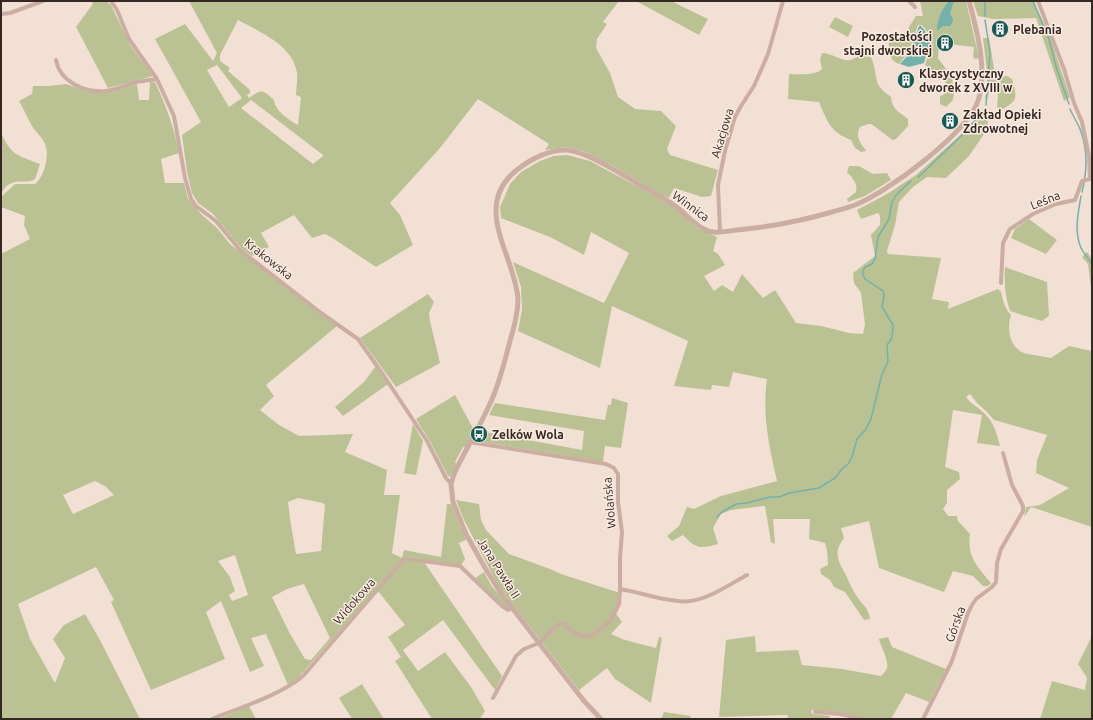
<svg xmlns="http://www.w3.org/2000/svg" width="1093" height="720" font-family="Ubuntu,sans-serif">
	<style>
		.green { fill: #bac294; fill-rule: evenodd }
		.water { fill: #72b2ab }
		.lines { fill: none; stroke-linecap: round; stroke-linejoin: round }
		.stream { stroke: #72b2ab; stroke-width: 1.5 }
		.minor { stroke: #cbaea1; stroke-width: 4 }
		.tertiary { stroke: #cbaea1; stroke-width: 5 }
		.labels { text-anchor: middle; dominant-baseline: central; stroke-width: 3; stroke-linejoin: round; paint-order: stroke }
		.poi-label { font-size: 12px; font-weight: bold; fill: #352724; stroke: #faebe1; text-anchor: start }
		.street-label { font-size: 12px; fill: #352724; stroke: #faebe1 }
	</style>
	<rect width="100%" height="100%" fill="#f3e0d5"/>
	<!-- green -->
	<path class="green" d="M93 1H106L111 5 130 45 153 76 108 88 76 27 92 5Z
		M189 1H619L603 22 607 24 597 39 596 48 610 73 618 97 635 109 661 111 676 126 667 149 670 155 718 170 711 196 702 197 674 188 669 198 660 194 611 165 583 151 566 147 545 150 549 144 478 99 440 148 390 203 400 215 413 245 376 267 331 237 325 234 312 238 294 215 261 233 269 247 252 256 242 249 223 226 213 214 198 203 192 193 187 172 182 135 201 122 155 39 185 24 213 61 217 53ZM238 20C260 32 293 45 297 73 298 80 296 88 296 95L301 97 298 125C289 120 275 111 274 100 262 89 262 89 249 98L247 95 250 93V90L228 71 230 68 220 61V55ZM217 65 242 98 229 107 207 70ZM251 100 323 155V156L313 164 241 108Z
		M636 1H671L708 19 699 35Z
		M920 1H966L979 58 975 59 973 57 974 47 939 43 938 58 952 77 954 93 953 100 946 107 940 104V97C949 89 949 89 943 78L937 76 925 65 932 42 930 35 922 25H918L908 53 899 64C889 61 888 50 889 42L906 36 909 27 916 16H923Z
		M973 1H1033L1049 34 1070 97 1064 101 1036 18 993 19 978 16Z
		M835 17 853 26 848 37 829 27Z
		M983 38H989L995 74 998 77 1007 76 1012 79C1017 98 1019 100 1001 110L997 107 998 95 992 87 990 89 987 99H985L988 81Z
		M865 52C876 56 874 77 879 86 882 90 887 94 891 97 892 109 899 112 908 119V126L896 139 893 140C889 138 873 124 870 124 867 124 863 126 860 127 855 137 860 142 866 151L861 152 855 148 851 140C830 132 827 121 819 102L788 99 789 74C798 74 815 76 822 69L820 59 822 53C832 53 843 62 850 60 855 59 861 54 865 52Z
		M150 82H155C166 105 174 128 179 153L161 159 165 183H184L188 199 202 215 217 228 231 245 337 326 266 385 274 396 260 410 279 425 299 436 353 434 345 452 387 470 384 495H400L392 553 402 558 404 550 441 557 447 504H451L466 540 459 543 465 559 461 565 407 557 347 622 297 679 288 685 266 634 251 638 264 666 250 672 221 601 206 612 225 659 151 690 111 602 114 600 96 567 18 604 30 639 55 683 65 658 53 639 64 625 85 614 101 642 140 719H1V254L30 239 24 225 25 216 1 207V197L15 184H35C44 178 49 156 46 147 44 138 36 133 32 126 27 118 24 109 19 101L32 94 33 86H49L66 84 89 92H107L137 84 139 100H149ZM95 481 106 487 114 495 73 514 63 495ZM298 498 323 503 325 505 321 551 296 554 290 519 288 502ZM235 555 248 595 232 601 229 595 235 591 230 577 218 561ZM304 584 330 638 311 660 305 659 289 632 272 597 287 589Z
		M983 110 987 114 988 128 969 156 946 178 927 177 913 187 899 202 895 225 887 251 888 254 941 258 932 299 949 302 948 309 998 289 1001 292C1003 301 1005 309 1011 315 1007 327 1009 344 1020 351 1025 355 1044 356 1051 358L1069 346 1092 351V527L1031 507 1024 517 1026 507 1040 505 1069 488 1036 473 1037 460 1047 435 994 420 986 411 977 403 970 394 966 397C972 405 977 406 983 412 993 421 997 433 1000 446L977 443 982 415 953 410 945 467 959 472 960 479 947 490V503L943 509 948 516H957L958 521 970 534C967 557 977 566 991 583L988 586H983L973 576 953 571 944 592 879 568 869 521 841 528 844 538C833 552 838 561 846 575 849 582 852 589 856 595 862 605 868 606 870 619L864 620 845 592 834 587 830 580 821 574 820 569 828 565 827 551 825 543 809 539 810 519H773L775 544 771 542 765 506 731 510 721 514 713 528 718 544C700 549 696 549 683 535L672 541 667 536 679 526 687 507 694 509 721 496 777 481C769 445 762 417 767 379L733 372 729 387 712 385 711 390 674 386 688 341 612 306 600 368 518 331 522 310 521 287 513 262 604 303 629 253 591 232 584 255 550 237 501 218 500 207 510 184 521 172 540 161 554 156 567 155 590 161 659 198 678 210 697 228 717 237 713 251 718 254 725 265 704 276 714 291 722 285 733 292 742 274 763 298 775 290 796 323 821 326 849 333 863 334 865 324 861 293 854 283 853 273 875 256 871 235 880 225V216L878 213 861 219 857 210 887 194 916 175 975 122Z
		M1 133C12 156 17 155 40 164L35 179C27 184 18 179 10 184 6 185 4 190 1 193Z
		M849 166H859L873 174 887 173 891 180 865 196 848 202 847 199 856 192C858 183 853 179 847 172Z
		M1029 219 1057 240 1046 254 1011 238 1015 229Z
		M1087 252 1092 259V296L1088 264 1082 257Z
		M1005 267 1047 282 1049 316 1042 321 1010 311C1005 296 1004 283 1005 267Z
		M428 294 434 302 429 313 430 321 440 363 396 387 360 338Z
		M376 366 388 384 343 416 335 407 364 382Z
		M455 395 474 430 465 447H463L455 462 457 463 450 477 448 476 431 443 416 419Z
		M612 398 628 403 621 448 605 446 603 462 483 442 478 439 479 438 482 439 485 432 582 450 584 431 489 415 495 403 605 420 608 405H611Z
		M413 424 423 441 416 475 404 473Z
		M456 500 479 504 481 520 486 530 509 554 550 569 561 574 620 593 615 612 622 622 611 634 625 640 656 648 659 637 662 638 651 703 615 679 607 668 579 690 499 587 464 520Z
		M407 560 424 562 502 676 495 690 443 620 403 650 418 671 445 652 471 687 485 711 480 719H432L395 661 401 657 388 637 405 625 378 591 400 564Z
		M484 572 491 585 510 608 508 609 474 579Z
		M755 636 756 652 798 650 802 665 842 669 881 676C883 674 886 671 887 668 889 661 881 647 879 639L888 637 892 647 946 669 929 702 906 693 891 719H867L836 712 811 710 812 714 830 716 829 719H787L788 715 719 717 726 640Z
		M1092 636V719H1040L1052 681 1085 690 1087 678 1078 664Z
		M362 684 384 719H352L339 698Z
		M249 706 256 719H219Z
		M664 712 691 716 689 719H661Z"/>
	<!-- water -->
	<path class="water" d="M949 1H954L950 13C952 20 956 18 950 26H943L937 31C937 20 941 10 949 1Z
		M919 26H921C935 42 930 44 924 63L909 67 900 64 909 54Z"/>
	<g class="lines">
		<!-- stream -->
		<path class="stream" d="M985 1V16
			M1033 1 1049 39 1057 70 1069 104
			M985 20 990 52 986 105
			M1070 109C1073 116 1077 122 1080 129 1088 149 1087 172 1082 192
			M918 177 925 171 964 133 984 110
			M1081 196C1078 214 1074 231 1081 248 1084 254 1089 259 1092 264
			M717 517 722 512 736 504 747 503 770 497H779L789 493 819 488 835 478 841 470 848 464 852 457 857 439 866 429 871 419 882 374 886 366 888 361 887 345 892 338 893 325 882 307 884 296 883 291 865 279 863 275V271L865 267 872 264 875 259 878 237 889 219 892 202 896 195 911 181"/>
		<!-- minor -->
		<path class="minor" d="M111 1 117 10 129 39 157 79 174 116 185 178 191 199 196 206 216 221 240 250 321 313 358 339 382 373 427 441 446 478 451 484
			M909 1 915 7
			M1 14 10 13 43 1
			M56 60C60 82 85 93 106 91 116 90 126 85 136 82 142 81 150 80 157 79
			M720 232 718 185 725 151 735 117 741 106 754 86 768 54 783 1
			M1001 283 1003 243 1010 229 1033 214 1056 204 1075 200 1082 181 1090 179 1089 156 1082 122 1074 103 1064 69 1038 1
			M469 442 606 464 614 468 618 474V502L622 532 620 558V589L619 604 611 620 603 628 590 636H581L571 631 564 623 559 624 539 643 524 649 516 656 493 698
			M620 589C639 592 674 604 691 601 711 598 730 584 747 575
			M815 712 840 714 863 719
			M212 719C239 708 281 695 303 676L403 560 408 559 460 566 501 605 508 610 513 608
			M923 719 952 661 968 613 972 605 976 599 992 587 996 582 997 563 1001 549 1023 511V506L1012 485 1003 453"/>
		<!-- tertiary -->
		<path class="tertiary" d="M601 719 584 701 539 643 500 592 484 566 466 534 453 502 451 484 454 474C464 452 477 432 487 410 498 388 504 364 510 341 514 328 518 313 518 299 515 255 470 206 518 169 531 159 550 149 567 150 588 152 621 174 640 185 653 192 666 199 678 208 688 216 699 230 713 232 721 233 729 231 737 230 769 227 801 221 832 212 839 210 847 208 855 205 888 192 966 134 978 101 988 72 977 30 969 1"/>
	</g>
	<!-- icons -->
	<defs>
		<symbol id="building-disc" viewBox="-11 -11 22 22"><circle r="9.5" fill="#175954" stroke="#faebe1"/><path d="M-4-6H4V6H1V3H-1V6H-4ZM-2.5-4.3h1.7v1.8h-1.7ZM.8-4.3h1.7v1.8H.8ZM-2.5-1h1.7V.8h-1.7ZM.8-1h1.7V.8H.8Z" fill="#fff"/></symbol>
		<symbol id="bus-disc" viewBox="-11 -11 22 22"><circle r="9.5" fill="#175954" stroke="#faebe1"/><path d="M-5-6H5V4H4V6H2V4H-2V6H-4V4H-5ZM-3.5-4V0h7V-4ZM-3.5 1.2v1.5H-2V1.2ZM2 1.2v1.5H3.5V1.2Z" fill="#fff"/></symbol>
	</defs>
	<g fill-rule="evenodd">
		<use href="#building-disc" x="990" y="19" width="20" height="20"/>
		<use href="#building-disc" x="935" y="33" width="20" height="20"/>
		<use href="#building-disc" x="896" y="70" width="20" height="20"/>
		<use href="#building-disc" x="940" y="111" width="20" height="20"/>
		<use href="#bus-disc" x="469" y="424" width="20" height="20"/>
	</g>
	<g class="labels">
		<!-- poi labels -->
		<g class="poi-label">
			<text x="1013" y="29">Plebania</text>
			<text x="932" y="36" text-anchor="end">Pozostałości<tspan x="932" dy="14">stajni dworskiej</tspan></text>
			<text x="919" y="73">Klasycystyczny<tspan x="919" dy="14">dworek z XVIII w</tspan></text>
			<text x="963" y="114">Zakład Opieki<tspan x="963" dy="14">Zdrowotnej</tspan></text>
			<text x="492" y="434">Zelków Wola</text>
		</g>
		<!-- street labels -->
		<g class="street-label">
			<text transform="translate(722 133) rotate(-73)">Akacjowa</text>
			<text transform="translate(1045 200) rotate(-21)">Leśna</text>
			<text transform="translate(691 206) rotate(36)">Winnica</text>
			<text transform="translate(269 259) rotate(38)">Krakowska</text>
			<text transform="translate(609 503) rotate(-95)">Wolańska</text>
			<text transform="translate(499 568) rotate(58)">Jana Pawła II</text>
			<text transform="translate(354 601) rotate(-49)">Widokowa</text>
			<text transform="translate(955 624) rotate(-70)">Górska</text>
		</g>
	</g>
	<!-- border -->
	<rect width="1093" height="720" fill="none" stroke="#352724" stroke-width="4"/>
</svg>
